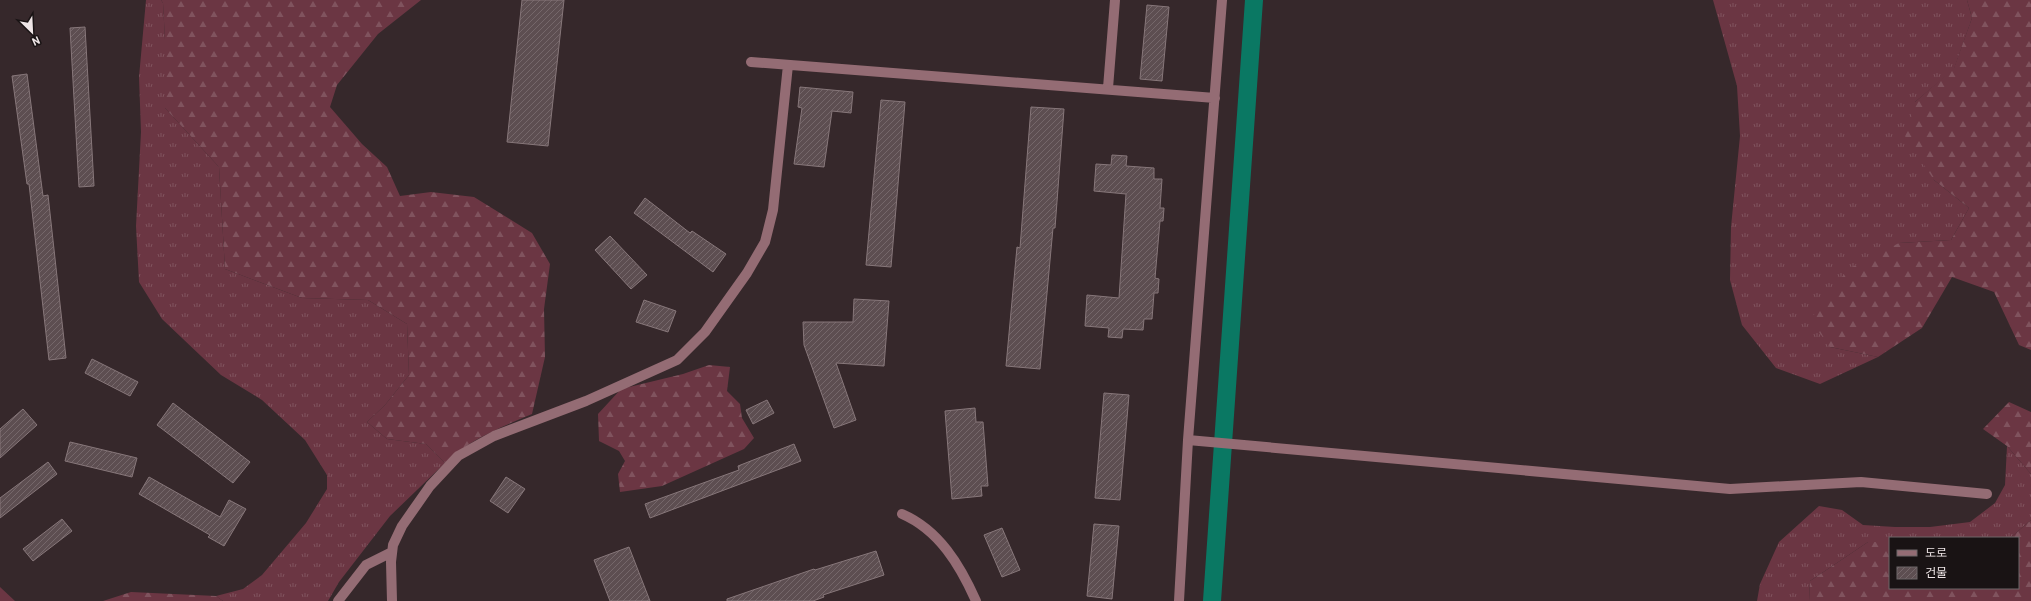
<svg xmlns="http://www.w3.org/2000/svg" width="2031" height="601" font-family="Barlow,'Noto Sans KR',sans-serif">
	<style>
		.grass { fill: url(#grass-tufts) }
		.forest { fill: url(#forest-firs) }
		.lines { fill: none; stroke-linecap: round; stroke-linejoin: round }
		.canal { stroke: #0a7863; stroke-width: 18 }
		.building { fill: url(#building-hatch); stroke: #87777a }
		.minor { stroke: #946c74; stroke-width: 10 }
	</style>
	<defs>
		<pattern id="grass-tufts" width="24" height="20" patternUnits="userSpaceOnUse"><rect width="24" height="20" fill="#6b3643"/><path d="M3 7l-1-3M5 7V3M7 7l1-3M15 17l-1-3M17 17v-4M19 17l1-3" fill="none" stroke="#80535e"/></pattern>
		<pattern id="forest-firs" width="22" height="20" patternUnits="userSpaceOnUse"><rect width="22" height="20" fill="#6b3643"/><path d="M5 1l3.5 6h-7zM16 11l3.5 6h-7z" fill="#80535e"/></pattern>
		<pattern id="building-hatch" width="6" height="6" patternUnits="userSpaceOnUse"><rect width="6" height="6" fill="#5d4e51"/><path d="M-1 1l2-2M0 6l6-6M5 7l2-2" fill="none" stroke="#75676a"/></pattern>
	</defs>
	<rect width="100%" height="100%" fill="#36282b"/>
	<!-- grass -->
	<path class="grass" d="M146 0H161L163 3 165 40V108L219 167 225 269 302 298 368 300 407 324 409 375 385 405 367 422 387 439 426 444 445 463 390 516 339 582 328 601H223L216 596 243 589 262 575 306 523 327 489V475L305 440 262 400 221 375 162 319 139 282 136 226 141 132 139 77Z
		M1713 0H1967L1972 18 1954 69 1915 102 1934 180 1969 208 1951 240 1899 243 1830 347 1878 357 1820 384 1776 368 1742 325 1730 280 1731 227 1740 136 1737 86Z
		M2007 446 2031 474V520L2010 538H1890V542H1868L1810 581 1809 601H1757L1760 584 1779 542 1819 506 1842 510 1863 525 1895 527H1930L1970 522 1995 503 2005 485Z
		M0 587 15 601H0Z"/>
	<!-- forest -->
	<path class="forest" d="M161 0H421L378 34 337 85 330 107 362 144 387 167 400 196 431 192 474 197 532 233 550 264 544 309 545 357 532 414C502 427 469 439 445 463L426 444 387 439 367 422 385 405 409 375 407 324 368 300 302 298 225 269 219 167 165 108V40L163 3Z
		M1967 0H2031V350L2019 345 1994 292 1952 277 1922 328 1878 357 1830 347 1810 320 1848 269 1899 243 1951 240 1969 208 1934 180 1905 136 1915 102 1954 68 1972 18Z
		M709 365 730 367 727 391 740 404 742 418 754 438 744 449 662 486 620 492 618 474 625 461 619 451 599 441 598 414 621 389 683 374Z
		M2009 402 2031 412V474L2007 446 1983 429Z
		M2031 520V601H1809L1810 581 1868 542H1890V588H2018V538H2010Z
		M131 592 216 596 223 601H103Z"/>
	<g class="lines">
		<!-- canal -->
		<path class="canal" d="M1212 601 1254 0"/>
	</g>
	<!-- building -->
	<path class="building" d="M522 0H564L548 146 507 142Z
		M1147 5 1169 7 1162 81 1140 79Z
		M85 27 94 186 79 187 70 28Z
		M27 74 43 196 48 195 66 358 49 360 29 184H27L12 76Z
		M800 87 853 92 851 113 832 111 824 167 794 164 802 108 798 107Z
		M881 100 905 102 891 267 866 265Z
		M1031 107 1064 109 1055 228H1053L1040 369 1006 366 1017 247 1020 248Z
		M1112 155 1127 156 1126 166 1154 168V179H1162L1160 208H1164L1163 221H1160L1155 278 1159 279 1158 293H1154L1152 319H1144L1143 330 1123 329 1122 338 1108 337 1109 328 1085 326 1087 295 1119 298 1126 194 1094 191 1096 164 1111 165Z
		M645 198 690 233 692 231 726 254 713 272 634 213Z
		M610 236 647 275 631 289 595 250Z
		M854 299 889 301 884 366 836 363 856 420 834 428 804 345 803 322H853Z
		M644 300 676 311 668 332 636 322Z
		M92 359 138 382 130 396 85 373Z
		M1104 393 1129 395 1120 500 1095 498Z
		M767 400 774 413 753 424 746 410Z
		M173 403 250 462 233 483 157 425Z
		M975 408 976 422H983L988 486H981L982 496 952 499 945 411Z
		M23 409 37 425 0 458V429Z
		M70 442 137 458 132 477 65 461Z
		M794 444 801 461 650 518 645 504 739 470 738 466Z
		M48 462 57 474 0 518V498Z
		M149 477 220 517 229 500 246 509 224 546 208 537 210 535 139 494Z
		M506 477 525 489 508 513 490 501Z
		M62 519 72 531 33 561 23 549Z
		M1094 524 1119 526 1112 599 1087 596Z
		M1002 528 1020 570 1002 577 984 535Z
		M629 547 650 601H610L594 560Z
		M876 551 884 575 823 595 824 597 813 601H727V599L814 569 815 570Z"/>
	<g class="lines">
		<!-- minor -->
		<path class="minor" d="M751 62 1215 98
			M1108 88 1115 0
			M1188 440 1730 489 1861 482 1987 494
			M902 514C939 530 960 565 976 601
			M338 601 366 565 392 552
			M392 601 391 562 393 545 402 526 430 486 458 456 494 436 586 401 677 360 705 332 747 273 765 242 773 210 788 65
			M1179 601 1188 440 1222 0"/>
	</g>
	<!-- legend -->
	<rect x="1889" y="537" width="130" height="52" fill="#191314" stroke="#6e6768"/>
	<rect x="1897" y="550" width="20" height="6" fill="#946c74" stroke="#6e6768"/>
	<text x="1925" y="557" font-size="12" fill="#eee5e6">도로</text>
	<rect x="1897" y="567" width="20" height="12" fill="url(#building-hatch)" stroke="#6e6768"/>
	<text x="1925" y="577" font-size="12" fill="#eee5e6">건물</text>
	<!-- north arrow -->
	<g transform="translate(32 32) rotate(156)" stroke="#191314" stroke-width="3" paint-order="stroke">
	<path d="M0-3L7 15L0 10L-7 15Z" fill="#eee5e6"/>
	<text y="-6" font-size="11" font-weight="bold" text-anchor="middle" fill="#eee5e6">N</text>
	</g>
</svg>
